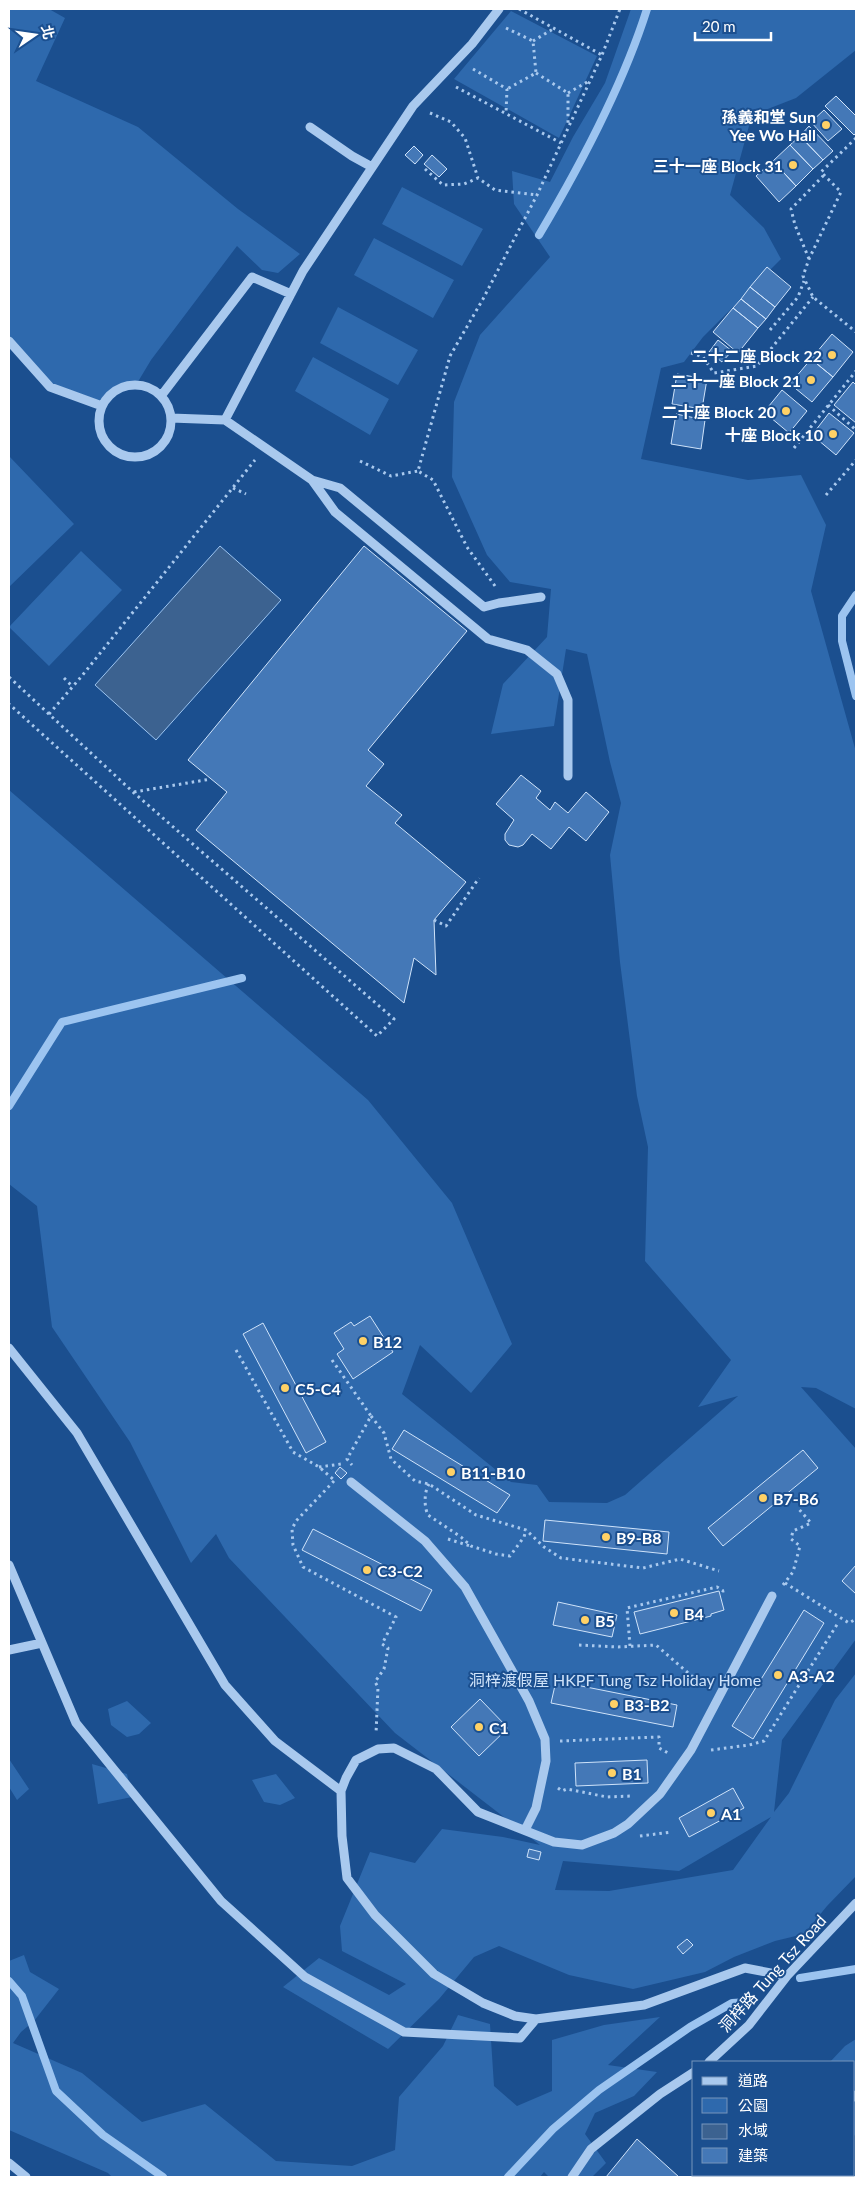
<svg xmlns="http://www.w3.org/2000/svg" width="865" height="2186" font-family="Lato,'Noto Sans TC',sans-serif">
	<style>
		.green { fill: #2e69ad; fill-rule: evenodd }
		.water { fill: #3c6290; stroke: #9cc4f0 }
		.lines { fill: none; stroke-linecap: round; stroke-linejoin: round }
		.stream { stroke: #9cc4f0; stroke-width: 8 }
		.building { fill: #4478b7; stroke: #cfe3fa }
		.path { stroke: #a9c9ee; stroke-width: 3; stroke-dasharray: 2.5 4; stroke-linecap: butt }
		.minor { stroke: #a9c9ee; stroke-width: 9 }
		.poi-dot { fill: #ffd166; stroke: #1b4f8f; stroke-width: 2 }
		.labels { text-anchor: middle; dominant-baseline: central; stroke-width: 4; stroke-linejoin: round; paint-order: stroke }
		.poi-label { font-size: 16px; font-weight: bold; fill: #fff; stroke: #1b4f8f; text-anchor: start }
		.park-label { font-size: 16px; fill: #cfe3fa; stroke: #1b4f8f }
		.street-label { font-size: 16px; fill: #fff; stroke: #1b4f8f }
	</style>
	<rect width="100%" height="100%" fill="#1b4f8f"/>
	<!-- green -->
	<path class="green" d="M9 9H49L65 18 36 81 138 127 238 209 300 254 278 273 262 270 237 246 151 360 136 385C120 387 111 392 102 406L50 387 9 341Z
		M631 9H856V50L796 98 752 115 730 195 764 228 781 259 703 337 684 362 661 368 641 459 748 480 801 475 826 525 811 591 856 752V1409L816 1388 801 1387 856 1449V1639L782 1740 774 1812 789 1793 835 1700 856 1673V1876L827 1906 804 1934 775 1941 734 1957 705 1972 633 1989 569 1975 499 1946 474 1957 439 1999 388 2049 283 1987 319 1958 389 1995 406 1984 342 1951 340 1926 370 1852 415 1863 442 1829 503 1837 540 1845 395 1733 229 1558 216 1534 191 1563 130 1442 52 1327 37 1206 9 1184V790L368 1100 452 1203 512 1344 471 1393 420 1345 402 1394 511 1482 537 1485 549 1502 607 1503 625 1495 738 1396 698 1407 731 1360 645 1261 648 1147 637 1096 620 962 610 855 621 803 610 762 587 654 566 649 554 726 491 734 503 684 547 637 551 589 510 582 487 555 452 477 454 402 480 335 550 257 514 204 512 171 550 182 573 137 605 83ZM771 1817 733 1870 609 1891 555 1890 563 1861 679 1871Z
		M511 11 597 56 559 138 454 79Z
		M402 187 483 229 462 266 382 224Z
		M374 238 454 280 433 318 354 275Z
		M338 307 418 350 398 385 320 343Z
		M313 357 389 399 370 435 295 391Z
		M9 456 74 524 9 587Z
		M81 551 122 590 49 666 9 627Z
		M127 1701 151 1723 139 1734 127 1737 111 1725 108 1709Z
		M9 1759 29 1789 17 1800 9 1787Z
		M92 1764 127 1774 132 1797 98 1804Z
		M276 1774 295 1798 280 1805 264 1802 252 1780Z
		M24 1955 30 1972 59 1989 34 2021 21 2032 13 2043 82 2073 142 2122 205 2104 276 2161 352 2166 395 2150 399 2097 443 2046 458 2015 490 2024 494 2086 517 2106 552 2091V2040L604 2025 660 2017 608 2065 657 2072 634 2096 595 2113 585 2134 606 2163 592 2177H549L544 2172 540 2177H112L108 2173 9 2130V1961Z
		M856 2039V2133L854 2136V2062H830L845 2046Z
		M716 2175H821L818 2177H715Z"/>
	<!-- water -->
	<path class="water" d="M220 546 281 600 156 740 95 685Z"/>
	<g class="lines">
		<!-- stream -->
		<path class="stream" d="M539 235C580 166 623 85 647 9
			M856 595 842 616V641L856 696
			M9 1106 62 1022 242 978
			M800 1978 856 1969
			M9 1981 22 1996 56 2091 103 2135 163 2177
			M508 2177 553 2129 599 2090 690 2027 732 2003 748 2002"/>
	</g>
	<!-- building -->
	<path class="building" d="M836 96 856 116V133L854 135 825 106Z
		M824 110 842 129 828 141 811 122Z
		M809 126 833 151 823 160 800 136Z
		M800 136 823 160 813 169 790 145Z
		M790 145 813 169 796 186 773 161Z
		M414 146 423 155 415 164 405 155Z
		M432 155 447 169 439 177 424 164Z
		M773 161 796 186 779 202 756 176Z
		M767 267 791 287 775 307 750 287Z
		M750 287 775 307 766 319 741 299Z
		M741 299 766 319 758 328 733 308Z
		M733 308 758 328 738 353 713 332Z
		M832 334 853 352 833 377 811 359Z
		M718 340 732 351 722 362 709 352Z
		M811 359 833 377 812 402 790 384Z
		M677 374 707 379 702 409 672 404Z
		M853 382 856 385V423L834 405Z
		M782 390 807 411 789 433 764 412Z
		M829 413 854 433 836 455 812 435Z
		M676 414 705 420 701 449 671 444Z
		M364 546 467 631 368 750 384 764 366 786 402 815 395 823 466 882 434 920 436 975 414 958 404 1003 196 830 227 792 188 760Z
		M521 775 541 791 536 798 550 810 555 802 568 813 586 792 609 812 586 841 569 827 551 849 532 834 523 845 518 847 509 845 505 840V834L514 820 496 804Z
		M370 1316 393 1352 353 1379 337 1354 344 1349 334 1333 351 1322 354 1326Z
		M263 1323 326 1442 306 1453 243 1334Z
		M404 1430 510 1495 497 1513 392 1449Z
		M803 1450 818 1468 723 1546 708 1528Z
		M340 1467 347 1473 341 1479 335 1473Z
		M545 1520 669 1532 667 1554 543 1541Z
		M313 1529 432 1590 421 1611 302 1550Z
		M856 1565V1594L842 1581Z
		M719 1591 724 1610 711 1614V1616L640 1634 634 1612Z
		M558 1602 617 1615 612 1637 553 1625Z
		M804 1610 824 1623 753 1739 732 1726Z
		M556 1681 677 1705 673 1727 551 1703Z
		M480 1699 508 1728 479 1756 451 1727Z
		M647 1760 648 1783 576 1786 575 1763Z
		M733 1788 744 1808 689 1837 679 1818Z
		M529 1849 541 1852 539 1860 527 1857Z
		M687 1939 693 1945 683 1954 677 1947Z
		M637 2139 679 2177H606Z"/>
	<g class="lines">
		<!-- path -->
		<path class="path" d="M519 9 602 55
			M506 28 533 41 536 73 507 89
			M533 41 553 29
			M473 69 507 89 506 113
			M536 73 568 93V125
			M456 87 561 143
			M568 93 589 81
			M430 113 451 122 465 138 478 178 495 190 537 195
			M856 138 821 172 841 192 809 259 803 276 813 297 856 332
			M425 169 443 185 464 184 478 178
			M809 259 795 225 791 209 823 176
			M770 330 798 297 804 281
			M691 353 703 357 714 373 757 366 813 297
			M828 405 856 430
			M794 448 856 371
			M360 461 391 476 418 471
			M233 488 246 494
			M826 495 856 460
			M495 586 467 547 433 480 418 471 450 356 483 299 537 195 602 55 620 9
			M9 677 133 792 394 1019 377 1036 9 704
			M64 678 73 687
			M49 714 81 677 255 460
			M134 792 211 779
			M434 920 446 926 479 878
			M236 1350 293 1452 319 1467 334 1480
			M332 1360 371 1416 347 1459 352 1465
			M371 1416 384 1433 391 1459 415 1481 429 1484 476 1515 526 1530 544 1547 561 1558 643 1568 680 1559 719 1571
			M319 1467 341 1464
			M334 1481 296 1521 292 1529 293 1545 303 1567 396 1617 382 1644 388 1648 384 1669 375 1682 378 1687 376 1734
			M429 1484C424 1492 424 1507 428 1515L461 1537 471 1546 496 1554 510 1556 524 1537 526 1530
			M448 1539 470 1546
			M785 1583 849 1623 856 1619
			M783 1585 793 1572 800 1546 791 1539 793 1531 811 1523 797 1507
			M579 1645 618 1647 656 1645 694 1678 707 1683
			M630 1646 627 1608 717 1587 723 1591 727 1590
			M560 1741 659 1737V1748L670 1754
			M711 1750 749 1745 764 1741 838 1623
			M558 1788 562 1791 567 1789 607 1797 632 1796
			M640 1836 672 1832"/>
		<!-- minor -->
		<path class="minor" d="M310 127 352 156 372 167
			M9 341 50 387 102 406
			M99 421a36 36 0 1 1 72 0a36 36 0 1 1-72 0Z
			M161 396 252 277 291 294
			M171 418 225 420 312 480 340 488 484 607 499 603 541 597
			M225 420 303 271 413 106 472 44 499 9
			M312 480 335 512 488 639 527 650 557 674 568 700V776
			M9 1348 77 1433 225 1685 275 1741 341 1791
			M351 1482 425 1541 465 1587 529 1701 545 1739 546 1761 536 1808 525 1830
			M9 1565 76 1723 221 1901 305 1977 404 2032 520 2038 536 2019 644 2005 745 1968 787 1976
			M9 1650 42 1643
			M536 2019 515 2016 483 2003 434 1974 375 1915 347 1878 342 1836 341 1791 346 1778 356 1760 378 1749 394 1748 436 1769 478 1812 554 1842 582 1845 614 1833 628 1824 660 1794 691 1750 772 1596
			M709 2062 749 2025 787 1976 856 1903
			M854 2097 856 2095
			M9 2163 26 2177
			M572 2177 591 2149 660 2094 694 2072
			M754 2177 755 2175"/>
	</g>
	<!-- markers -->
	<g class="poi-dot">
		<circle cx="826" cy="125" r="5"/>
		<circle cx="793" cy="165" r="5"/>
		<circle cx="832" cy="355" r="5"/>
		<circle cx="811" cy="380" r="5"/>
		<circle cx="786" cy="411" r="5"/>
		<circle cx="833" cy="434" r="5"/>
		<circle cx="363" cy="1341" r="5"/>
		<circle cx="285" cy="1388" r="5"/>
		<circle cx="451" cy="1472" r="5"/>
		<circle cx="763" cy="1498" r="5"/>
		<circle cx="606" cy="1537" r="5"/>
		<circle cx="367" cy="1570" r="5"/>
		<circle cx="674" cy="1613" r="5"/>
		<circle cx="585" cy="1620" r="5"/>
		<circle cx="778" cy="1675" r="5"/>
		<circle cx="614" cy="1704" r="5"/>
		<circle cx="479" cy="1727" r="5"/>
		<circle cx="612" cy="1773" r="5"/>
		<circle cx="711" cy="1813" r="5"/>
	</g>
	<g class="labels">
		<!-- poi labels -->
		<g class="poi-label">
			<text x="816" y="116" text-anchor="end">孫義和堂 Sun<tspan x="816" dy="18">Yee Wo Hall</tspan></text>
			<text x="783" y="165" text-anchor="end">三十一座 Block 31</text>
			<text x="822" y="355" text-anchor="end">二十二座 Block 22</text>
			<text x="801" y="380" text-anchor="end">二十一座 Block 21</text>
			<text x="776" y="411" text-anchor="end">二十座 Block 20</text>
			<text x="823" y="434" text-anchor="end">十座 Block 10</text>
			<text x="373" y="1341">B12</text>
			<text x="295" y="1388">C5-C4</text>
			<text x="461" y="1472">B11-B10</text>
			<text x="773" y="1498">B7-B6</text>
			<text x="616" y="1537">B9-B8</text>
			<text x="377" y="1570">C3-C2</text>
			<text x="684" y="1613">B4</text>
			<text x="595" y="1620">B5</text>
			<text x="788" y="1675">A3-A2</text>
			<text x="624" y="1704">B3-B2</text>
			<text x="489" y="1727">C1</text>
			<text x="622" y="1773">B1</text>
			<text x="721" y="1813">A1</text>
		</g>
		<!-- park labels -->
		<g class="park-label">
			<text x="615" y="1679">洞梓渡假屋 HKPF Tung Tsz Holiday Home</text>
		</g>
		<!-- street labels -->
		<g class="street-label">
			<text transform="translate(772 1973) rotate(-48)">洞梓路 Tung Tsz Road</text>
		</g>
	</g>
	<!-- border -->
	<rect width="865" height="2186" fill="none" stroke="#ffffff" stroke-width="20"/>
	<!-- legend -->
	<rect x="692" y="2061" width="162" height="115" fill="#1b4f8f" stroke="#7695bc"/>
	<rect x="702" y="2077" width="25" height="8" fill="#a9c9ee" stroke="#7695bc"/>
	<text x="738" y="2086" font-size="15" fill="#ffffff">道路</text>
	<rect x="702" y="2098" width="25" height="15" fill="#2e69ad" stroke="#7695bc"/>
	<text x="738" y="2111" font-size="15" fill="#ffffff">公園</text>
	<rect x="702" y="2124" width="25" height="15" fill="#3c6290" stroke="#7695bc"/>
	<text x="738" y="2136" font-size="15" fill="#ffffff">水域</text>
	<rect x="702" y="2148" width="25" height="15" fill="#4478b7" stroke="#7695bc"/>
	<text x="738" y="2161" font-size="15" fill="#ffffff">建築</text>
	<!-- north arrow -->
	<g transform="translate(35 35) rotate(77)" stroke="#1b4f8f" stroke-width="4" paint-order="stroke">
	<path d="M0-4L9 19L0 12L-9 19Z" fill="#ffffff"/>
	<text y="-8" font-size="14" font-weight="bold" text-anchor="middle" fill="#ffffff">北</text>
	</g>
	<!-- scale -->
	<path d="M695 32v8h76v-8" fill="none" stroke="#ffffff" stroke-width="2.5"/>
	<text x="702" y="32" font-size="15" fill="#ffffff" stroke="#1b4f8f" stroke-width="4" paint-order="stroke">20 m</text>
</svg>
